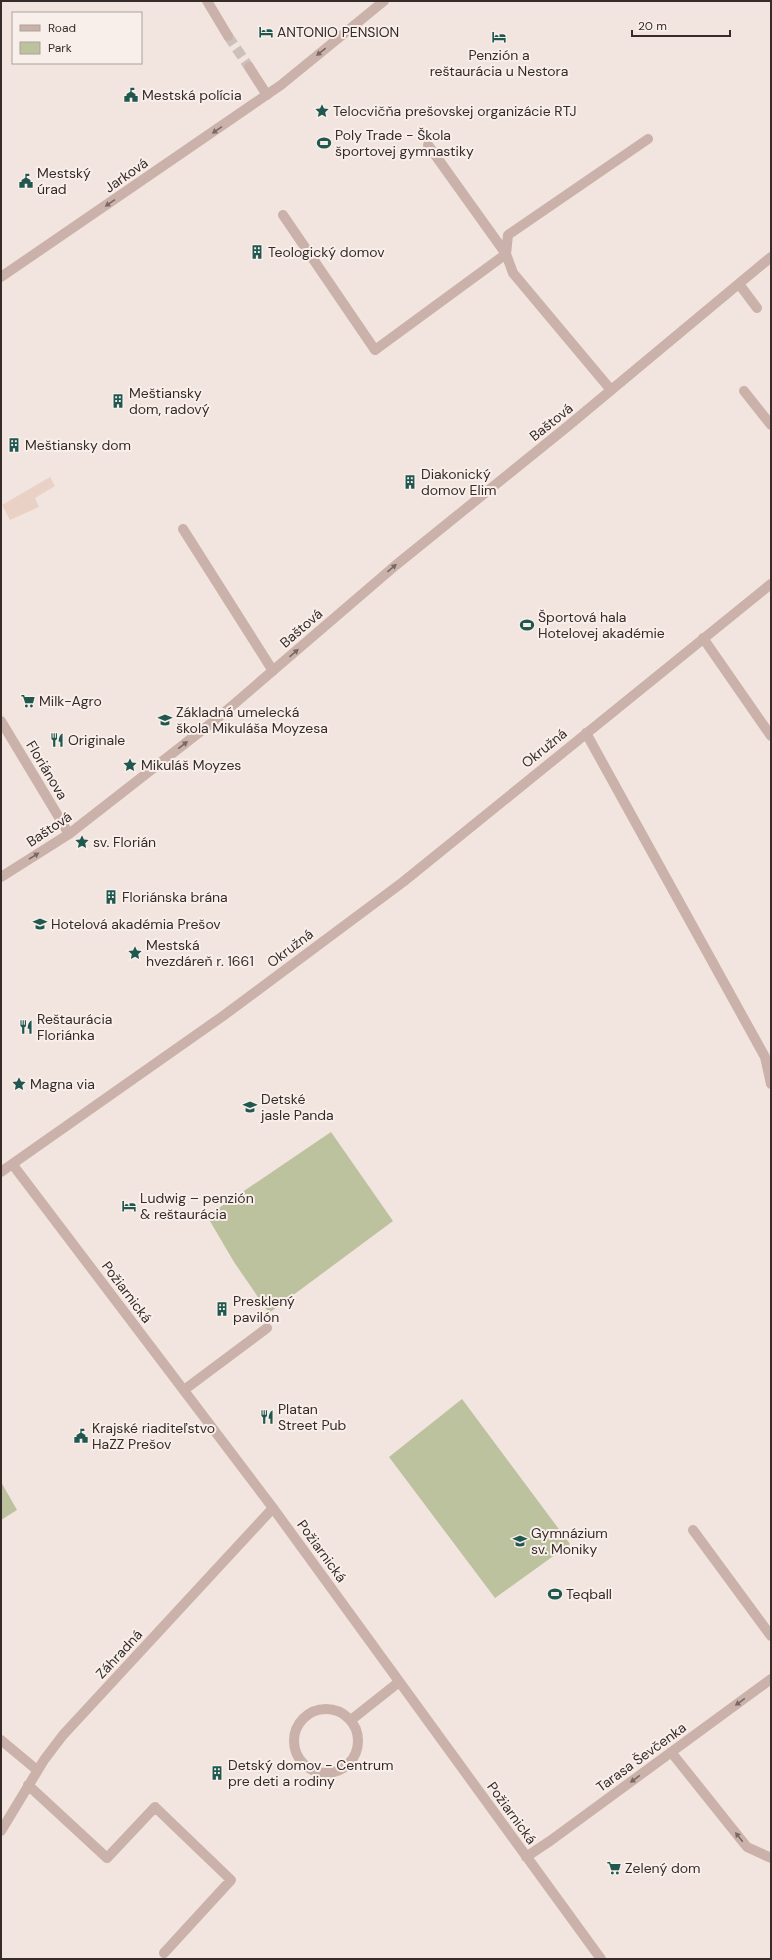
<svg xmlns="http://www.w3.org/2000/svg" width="772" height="1960" font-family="'DM Sans',sans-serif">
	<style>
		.green { fill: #bcc19e }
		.plaza { fill: #e9d2c5 }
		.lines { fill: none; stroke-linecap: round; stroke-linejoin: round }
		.minor-tunnel { stroke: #cdbfba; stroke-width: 10; stroke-dasharray: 10 5; stroke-linecap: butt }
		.minor { stroke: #cab2aa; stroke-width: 10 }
		.oneway { fill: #796863 }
		.labels { text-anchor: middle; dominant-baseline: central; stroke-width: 4; stroke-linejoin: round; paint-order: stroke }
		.poi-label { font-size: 14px; fill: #372b29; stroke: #f9efea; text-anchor: start }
		.street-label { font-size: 14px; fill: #372b29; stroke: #f9efea }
	</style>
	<rect width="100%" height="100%" fill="#f2e4de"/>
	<!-- green -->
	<path class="green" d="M331 1132 393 1221 269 1313 234 1262 207 1216Z
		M462 1399 570 1544 495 1598 389 1457Z
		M1 1482 17 1510 1 1520Z"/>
	<!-- plaza -->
	<path class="plaza" d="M50 477 55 486 35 498 39 507 10 520 2 505Z"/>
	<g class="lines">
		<!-- minor-tunnel -->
		<path class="minor-tunnel" d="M228 36 249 67"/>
		<!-- minor -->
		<path class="minor" d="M207 1 228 36
			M249 67 267 95
			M283 215 375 350 506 254 428 145
			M1 277 281 85 384 1
			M739 284 757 308
			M611 390 513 273 506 254 508 235 648 139
			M744 391 771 425
			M183 529 273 671
			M703 638 771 736
			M1 721 69 834
			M586 733 765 1057 771 1084
			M1 877 69 834 219 717 396 565 568 426 771 257
			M13 1165 273 1508 601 1959
			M1 1172 223 1016 403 882 771 584
			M184 1390 267 1328
			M693 1530 771 1636
			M294 1741a32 32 0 1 1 64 0a32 32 0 1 1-64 0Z
			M351 1720 399 1682
			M1 1740 37 1770
			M671 1752 747 1847 771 1858
			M28 1785 107 1858 155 1807 231 1880 164 1953
			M1 1831 44 1760 63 1735 273 1508
			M526 1857 550 1841 771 1679"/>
	</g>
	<!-- one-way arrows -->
	<defs><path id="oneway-solid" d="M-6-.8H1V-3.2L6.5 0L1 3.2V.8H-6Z"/></defs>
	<g class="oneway">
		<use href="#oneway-solid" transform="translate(321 52) rotate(141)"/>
		<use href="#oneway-solid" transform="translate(217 130) rotate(145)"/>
		<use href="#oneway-solid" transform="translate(110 203) rotate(145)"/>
		<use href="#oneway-solid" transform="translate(392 568) rotate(-40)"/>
		<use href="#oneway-solid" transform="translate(294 653) rotate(-41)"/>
		<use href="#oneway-solid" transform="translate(183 745) rotate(-38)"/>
		<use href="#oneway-solid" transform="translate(34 856) rotate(-32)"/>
		<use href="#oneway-solid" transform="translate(740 1702) rotate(144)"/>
		<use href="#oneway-solid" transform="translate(635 1779) rotate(144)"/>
		<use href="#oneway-solid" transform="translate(739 1837) rotate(-128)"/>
	</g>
	<!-- icons -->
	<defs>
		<symbol id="hotel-bare" viewBox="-9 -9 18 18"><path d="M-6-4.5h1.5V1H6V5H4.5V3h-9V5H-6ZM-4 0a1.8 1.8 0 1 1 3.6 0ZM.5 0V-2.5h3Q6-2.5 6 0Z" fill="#205850" stroke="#f9efea" stroke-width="2.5" paint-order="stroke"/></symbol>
		<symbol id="civic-bare" viewBox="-9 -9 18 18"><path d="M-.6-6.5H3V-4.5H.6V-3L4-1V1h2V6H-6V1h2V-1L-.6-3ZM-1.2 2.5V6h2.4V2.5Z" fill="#205850" stroke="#f9efea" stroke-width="2.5" paint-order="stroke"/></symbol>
		<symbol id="sight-bare" viewBox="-9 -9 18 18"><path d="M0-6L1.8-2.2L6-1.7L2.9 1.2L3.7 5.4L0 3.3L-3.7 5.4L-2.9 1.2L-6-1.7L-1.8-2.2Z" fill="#205850" stroke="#f9efea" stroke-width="2.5" paint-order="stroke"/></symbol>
		<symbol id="stadium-bare" viewBox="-9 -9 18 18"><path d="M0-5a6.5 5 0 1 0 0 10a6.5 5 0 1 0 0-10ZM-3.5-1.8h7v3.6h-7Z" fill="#205850" stroke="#f9efea" stroke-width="2.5" paint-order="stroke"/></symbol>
		<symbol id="building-bare" viewBox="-9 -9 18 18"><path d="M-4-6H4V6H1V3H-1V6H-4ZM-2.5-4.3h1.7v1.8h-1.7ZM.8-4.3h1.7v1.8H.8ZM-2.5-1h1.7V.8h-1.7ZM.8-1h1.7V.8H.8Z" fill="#205850" stroke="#f9efea" stroke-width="2.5" paint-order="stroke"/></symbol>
		<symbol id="supermarket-bare" viewBox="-9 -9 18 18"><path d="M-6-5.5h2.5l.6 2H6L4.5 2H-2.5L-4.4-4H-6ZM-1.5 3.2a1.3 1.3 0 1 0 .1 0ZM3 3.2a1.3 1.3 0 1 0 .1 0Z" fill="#205850" stroke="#f9efea" stroke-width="2.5" paint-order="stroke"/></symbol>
		<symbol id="school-bare" viewBox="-9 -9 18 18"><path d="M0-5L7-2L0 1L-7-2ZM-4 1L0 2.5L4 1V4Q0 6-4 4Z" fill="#205850" stroke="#f9efea" stroke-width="2.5" paint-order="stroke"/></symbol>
		<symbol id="restaurant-bare" viewBox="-9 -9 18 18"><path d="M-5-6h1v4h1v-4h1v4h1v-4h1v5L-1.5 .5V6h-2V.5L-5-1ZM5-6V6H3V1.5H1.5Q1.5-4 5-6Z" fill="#205850" stroke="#f9efea" stroke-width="2.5" paint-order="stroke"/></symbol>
	</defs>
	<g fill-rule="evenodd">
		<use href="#hotel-bare" x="256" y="22" width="20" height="20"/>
		<use href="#hotel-bare" x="489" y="27" width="20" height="20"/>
		<use href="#civic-bare" x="121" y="85" width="20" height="20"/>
		<use href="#sight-bare" x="312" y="101" width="20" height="20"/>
		<use href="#stadium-bare" x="314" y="133" width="20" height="20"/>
		<use href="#civic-bare" x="16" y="171" width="20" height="20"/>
		<use href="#building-bare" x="247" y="242" width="20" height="20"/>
		<use href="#building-bare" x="108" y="391" width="20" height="20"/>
		<use href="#building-bare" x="4" y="435" width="20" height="20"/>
		<use href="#building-bare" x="400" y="472" width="20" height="20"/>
		<use href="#stadium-bare" x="517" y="615" width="20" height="20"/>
		<use href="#supermarket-bare" x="18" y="691" width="20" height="20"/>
		<use href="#school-bare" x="155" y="710" width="20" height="20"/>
		<use href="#restaurant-bare" x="47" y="730" width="20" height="20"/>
		<use href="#sight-bare" x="120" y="755" width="20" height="20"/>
		<use href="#sight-bare" x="72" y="832" width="20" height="20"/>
		<use href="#building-bare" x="101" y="887" width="20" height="20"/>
		<use href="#school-bare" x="30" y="914" width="20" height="20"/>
		<use href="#sight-bare" x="125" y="943" width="20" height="20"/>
		<use href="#restaurant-bare" x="16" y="1017" width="20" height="20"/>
		<use href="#sight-bare" x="9" y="1074" width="20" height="20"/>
		<use href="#school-bare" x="240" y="1097" width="20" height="20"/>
		<use href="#hotel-bare" x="119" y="1196" width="20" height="20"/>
		<use href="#building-bare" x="212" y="1299" width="20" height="20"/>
		<use href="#restaurant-bare" x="257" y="1407" width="20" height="20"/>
		<use href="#civic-bare" x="71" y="1426" width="20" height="20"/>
		<use href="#school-bare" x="510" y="1531" width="20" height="20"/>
		<use href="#stadium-bare" x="545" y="1584" width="20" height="20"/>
		<use href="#building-bare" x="207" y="1763" width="20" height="20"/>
		<use href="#supermarket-bare" x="604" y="1858" width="20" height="20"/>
	</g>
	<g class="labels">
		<!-- poi labels -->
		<g class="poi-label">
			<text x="277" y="32">ANTONIO PENSION</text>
			<text x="499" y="55" text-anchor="middle">Penzión a<tspan x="499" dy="16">reštaurácia u Nestora</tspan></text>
			<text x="142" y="95">Mestská polícia</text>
			<text x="333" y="111">Telocvičňa prešovskej organizácie RTJ</text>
			<text x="335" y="135">Poly Trade - Škola<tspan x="335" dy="16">športovej gymnastiky</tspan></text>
			<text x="37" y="173">Mestský<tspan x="37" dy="16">úrad</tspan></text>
			<text x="268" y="252">Teologický domov</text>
			<text x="129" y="393">Meštiansky<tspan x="129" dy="16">dom, radový</tspan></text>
			<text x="25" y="445">Meštiansky dom</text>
			<text x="421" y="474">Diakonický<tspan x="421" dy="16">domov Elim</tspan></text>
			<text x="538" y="617">Športová hala<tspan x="538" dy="16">Hotelovej akadémie</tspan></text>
			<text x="39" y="701">Milk-Agro</text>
			<text x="176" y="712">Základná umelecká<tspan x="176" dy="16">škola Mikuláša Moyzesa</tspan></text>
			<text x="68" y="740">Originale</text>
			<text x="141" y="765">Mikuláš Moyzes</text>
			<text x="93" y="842">sv. Florián</text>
			<text x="122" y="897">Floriánska brána</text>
			<text x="51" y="924">Hotelová akadémia Prešov</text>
			<text x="146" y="945">Mestská<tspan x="146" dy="16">hvezdáreň r. 1661</tspan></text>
			<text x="37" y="1019">Reštaurácia<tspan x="37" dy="16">Floriánka</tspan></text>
			<text x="30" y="1084">Magna via</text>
			<text x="261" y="1099">Detské<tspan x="261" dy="16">jasle Panda</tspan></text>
			<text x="140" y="1198">Ludwig – penzión<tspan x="140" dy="16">&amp; reštaurácia</tspan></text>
			<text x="233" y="1301">Presklený<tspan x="233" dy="16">pavilón</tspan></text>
			<text x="278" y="1409">Platan<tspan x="278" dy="16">Street Pub</tspan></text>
			<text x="92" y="1428">Krajské riaditeľstvo<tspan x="92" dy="16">HaZZ Prešov</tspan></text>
			<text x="531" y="1533">Gymnázium<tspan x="531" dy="16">sv. Moniky</tspan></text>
			<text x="566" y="1594">Teqball</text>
			<text x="228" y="1765">Detský domov - Centrum<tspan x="228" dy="16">pre deti a rodiny</tspan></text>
			<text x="625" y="1868">Zelený dom</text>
		</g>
		<!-- street labels -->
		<g class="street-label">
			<text transform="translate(126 175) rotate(-35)">Jarková</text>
			<text transform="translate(551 422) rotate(-39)">Baštová</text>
			<text transform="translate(301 628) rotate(-41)">Baštová</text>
			<text transform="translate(544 748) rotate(-39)">Okružná</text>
			<text transform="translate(47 770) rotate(59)">Floriánova</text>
			<text transform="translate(49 829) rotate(-34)">Baštová</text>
			<text transform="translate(290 948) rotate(-37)">Okružná</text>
			<text transform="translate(127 1292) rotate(53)">Požiarnická</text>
			<text transform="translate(322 1551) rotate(54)">Požiarnická</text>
			<text transform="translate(119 1654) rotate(-47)">Záhradná</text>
			<text transform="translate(641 1757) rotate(-36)">Tarasa Ševčenka</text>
			<text transform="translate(512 1813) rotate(54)">Požiarnická</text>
		</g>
	</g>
	<!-- border -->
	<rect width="772" height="1960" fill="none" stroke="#372b29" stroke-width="4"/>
	<!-- legend -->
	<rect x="12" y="12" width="130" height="52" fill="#f9efea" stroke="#aba19d"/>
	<rect x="20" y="25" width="20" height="6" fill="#cab2aa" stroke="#aba19d"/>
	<text x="48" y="32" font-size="12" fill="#372b29">Road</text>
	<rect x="20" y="42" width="20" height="12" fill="#bcc19e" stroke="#aba19d"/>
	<text x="48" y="52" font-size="12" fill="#372b29">Park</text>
	<!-- scale -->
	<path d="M632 30v6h98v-6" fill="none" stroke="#372b29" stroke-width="2"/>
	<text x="638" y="30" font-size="12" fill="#372b29" stroke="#f9efea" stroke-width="3" paint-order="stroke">20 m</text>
</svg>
